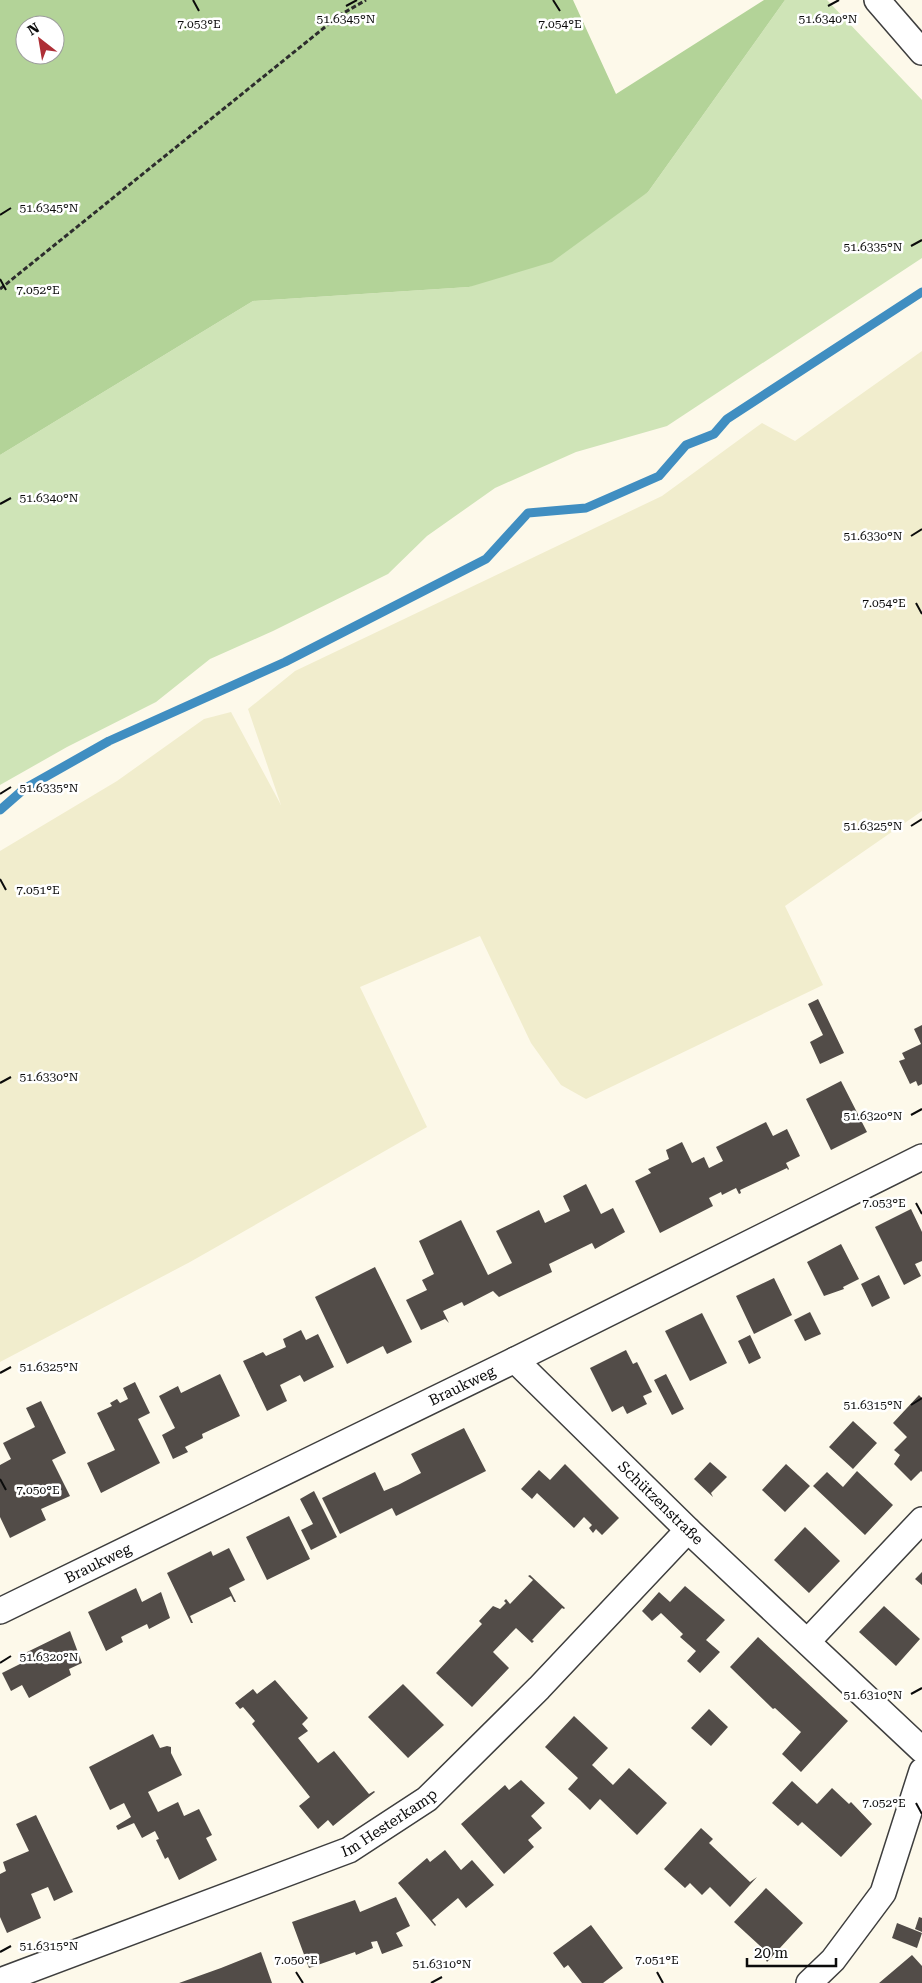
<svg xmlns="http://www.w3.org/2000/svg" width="922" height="1983" font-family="'Roboto Serif',serif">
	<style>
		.farmland { fill: #f1edcd }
		.green { fill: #cfe4b7 }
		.forest { fill: #b3d398; fill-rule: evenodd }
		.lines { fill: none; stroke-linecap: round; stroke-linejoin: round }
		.stream { stroke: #408ec1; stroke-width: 9 }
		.building { fill: #524c48 }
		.minor-casing { stroke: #3e3e3e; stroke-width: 28 }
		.path { stroke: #2d2d2d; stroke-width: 3; stroke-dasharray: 5 2.5; stroke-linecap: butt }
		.minor { stroke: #fff; stroke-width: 25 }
		.ticks { fill: none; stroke: #0b0b0b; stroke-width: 2 }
		.labels { text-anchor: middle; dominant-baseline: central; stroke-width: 5; stroke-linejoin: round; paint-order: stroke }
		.street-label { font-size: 15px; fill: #0b0b0b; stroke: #fff }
		.ticks-label { font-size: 12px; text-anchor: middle; fill: #0b0b0b; stroke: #fff; stroke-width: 5; stroke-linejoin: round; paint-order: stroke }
	</style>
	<rect width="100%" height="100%" fill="#fdf9ea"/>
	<!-- farmland -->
	<path class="farmland" d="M922 351V811L785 906 823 985 586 1099 561 1085 531 1043 480 936 360 987 427 1127 190 1262 0 1362V851L117 781 204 719 231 712 281 805 248 709 295 671 662 496 762 423 795 441Z"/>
	<!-- green -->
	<path class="green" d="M785 0H827L922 100V258L667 426 576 452 495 488 427 536 388 574 273 631 210 659 156 702 67 747 0 785V455L253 301 469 287 648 192Z"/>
	<!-- forest -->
	<path class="forest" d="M0 0H573L616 94 764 0H785L648 192 552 262 469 287 253 301 0 455ZM25 25H55V55H25Z"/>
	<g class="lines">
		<!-- stream -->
		<path class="stream" d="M0 810 24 789 109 741 285 662 486 559 528 513 586 508 659 476 686 445 714 434 727 419 922 292"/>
	</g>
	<!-- building -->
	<path class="building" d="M818 999 844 1053 820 1064 810 1042 823 1035 808 1004Z
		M922 1025V1084L918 1086 916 1081 910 1084 899 1061 905 1059 902 1053 921 1044 914 1029Z
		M841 1081 867 1132 831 1150 806 1099Z
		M766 1122 773 1136 787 1129 800 1156 786 1163 789 1169 788 1170 787 1168 740 1190 741 1193 739 1194 736 1188 722 1195 721 1192 709 1198 713 1206 660 1233 635 1181 651 1173 648 1169 669 1159 666 1150 682 1142 692 1163 704 1157 709 1168 723 1161 716 1147Z
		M586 1184 601 1214 613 1208 625 1232 595 1249 592 1243 549 1264 552 1272 499 1297 493 1291 464 1306 462 1302 443 1311 449 1323 445 1319 421 1330 406 1300 427 1290 422 1280 434 1274 419 1241 461 1220 488 1275 512 1263 496 1231 539 1210 545 1223 570 1211 563 1196Z
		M911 1209 922 1232V1261L915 1264 921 1276 904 1285 875 1227Z
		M841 1244 859 1279 843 1287 844 1289 824 1296 807 1262Z
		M375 1267 412 1342 387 1354 383 1346 347 1364 315 1297Z
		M879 1275 890 1298 872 1307 861 1284Z
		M774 1278 792 1315 754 1334 736 1296Z
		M810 1312 821 1334 805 1341 794 1320Z
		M702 1313 727 1363 690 1381 665 1331Z
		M301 1330 306 1340 318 1334 334 1367 304 1382 300 1375 280 1385 287 1401 267 1411 243 1361 263 1352 266 1356 286 1347 283 1339Z
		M750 1335 761 1358 749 1364 738 1341Z
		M626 1350 633 1364 637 1362 652 1392 643 1396 647 1404 627 1414 623 1406 612 1412 590 1368Z
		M220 1374 240 1416 202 1434 203 1438 185 1447 188 1452 173 1459 162 1435 175 1428 159 1396 178 1386 181 1393Z
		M666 1374 684 1409 672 1415 654 1380Z
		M135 1382 150 1413 138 1419 160 1463 101 1493 87 1463 115 1450 97 1413 112 1406 110 1403 117 1399 120 1403 128 1399 123 1388Z
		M919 1395 922 1398V1472L921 1471 911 1481 894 1464 900 1455 894 1450 907 1437 893 1423Z
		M41 1401 66 1453 52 1460 70 1496 41 1509 46 1520 10 1538 0 1517V1465L11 1459 3 1443 35 1427 26 1408Z
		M853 1421 877 1443 853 1469 829 1447Z
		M464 1428 486 1471 396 1516 392 1508 340 1534 322 1498 375 1472 384 1491 398 1485 421 1473 411 1454Z
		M710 1462 727 1477 711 1493 713 1497 694 1479Z
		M565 1464 619 1518 602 1535 596 1529 593 1533 589 1528 592 1525 584 1517 574 1528 537 1493 532 1499 521 1489 539 1470 550 1480Z
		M786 1464 810 1486 785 1512 762 1490Z
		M857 1471 893 1505 865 1535 813 1486 827 1472 843 1487Z
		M314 1491 337 1537 311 1550 301 1530 313 1524 300 1499Z
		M289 1516 310 1559 267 1580 246 1537Z
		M805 1527 840 1561 809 1593 774 1560Z
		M229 1548 245 1580 229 1588 236 1602H234L231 1596 190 1616 193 1623H191L167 1573 211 1551 213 1556Z
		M922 1572V1585L915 1579Z
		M530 1575 565 1608 564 1609 562 1608 532 1640 534 1641 532 1643 516 1628 493 1652 509 1668 472 1707 436 1673 482 1624 479 1621 493 1606 500 1609 506 1603 504 1601 506 1599 510 1604 533 1580 528 1576Z
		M685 1586 725 1620 706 1640 720 1652 700 1673 687 1661 696 1651 680 1637 683 1634 661 1613 652 1621 642 1611 659 1592 670 1602Z
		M136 1588 142 1602 161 1592 170 1618 149 1629 147 1624 121 1637 123 1642 106 1651 88 1612Z
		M884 1606 920 1639 896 1666 859 1632Z
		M70 1631 82 1663 69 1669 71 1675 29 1698 22 1685 11 1691 2 1673 22 1663 19 1656Z
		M758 1637 848 1721 801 1772 782 1754 801 1732 775 1708 773 1709 730 1667Z
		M275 1680 308 1718 302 1724 308 1731 298 1738 318 1763 334 1751 369 1794 374 1791 375 1792 333 1826 328 1820 318 1829 299 1806 310 1797 252 1724 255 1721 243 1707 240 1709 235 1703 253 1689 257 1694Z
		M403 1684 444 1725 408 1758 368 1717Z
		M709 1709 728 1727 711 1746 691 1728Z
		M574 1716 608 1748 592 1765 613 1785 629 1768 667 1803 637 1835 600 1799 590 1810 580 1800 568 1789 578 1778 545 1747Z
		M153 1734 160 1748 167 1746 171 1747V1753L182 1775 148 1792 158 1812 178 1802 184 1816 199 1809 212 1835 206 1838 217 1860 179 1880 168 1857 165 1859 156 1840 159 1839 155 1831 142 1838 134 1823 118 1830 116 1826 131 1817 124 1803 110 1810 89 1767Z
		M521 1780 545 1803 531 1816 542 1828 528 1840 534 1847 504 1874 461 1824 505 1785 509 1790Z
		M792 1781 817 1804 832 1788 849 1804 851 1802 872 1824 841 1857 802 1822 798 1826 772 1803Z
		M36 1815 73 1892 54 1901 48 1887 31 1894 41 1918 7 1933 0 1917V1874L6 1871 3 1862 29 1851 16 1824Z
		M701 1828 713 1839 709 1843 750 1882 757 1877 730 1907 710 1887 702 1895 690 1883 685 1888 664 1869Z
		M445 1850 461 1870 472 1860 494 1885 466 1908 458 1898 432 1920 436 1925 435 1926 398 1883 427 1858 430 1862Z
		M766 1888 803 1923 767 1962 766 1960 770 1955 734 1922Z
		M396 1897 410 1926 396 1933 403 1946 382 1954 377 1941 371 1942 373 1948 356 1955 355 1952 309 1968 292 1922 355 1900 360 1912Z
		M919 1917 922 1918V1932L915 1929Z
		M897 1923 922 1933 917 1948 892 1938Z
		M591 1925 623 1968 603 1983H582L568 1965 564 1968 553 1953Z
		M261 1952 272 1983H179L221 1968Z
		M912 1955 922 1966V1983H879Z"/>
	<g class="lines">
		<defs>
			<g id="minor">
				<path d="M877 0 922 52"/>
				<path id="s1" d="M515 1360 688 1530 922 1750"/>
				<path id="s2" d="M0 1611 515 1360 922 1157"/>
				<path d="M808 1641 922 1520"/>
				<path id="s3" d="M0 1981 349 1850 427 1799 539 1688 688 1530"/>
				<path d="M809 1983 833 1960 883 1893 922 1771"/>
			</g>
		</defs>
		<!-- minor casing -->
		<use href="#minor" class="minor-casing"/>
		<!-- path -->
		<path class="path" d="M0 289 340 15 366 0"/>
		<!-- minor -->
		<use href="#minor" class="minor"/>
	</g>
	<!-- ticks -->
	<path class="ticks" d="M193 0 199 11M553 0 560 11M346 6 357 0M828 6 839 0M0 215 11 208M911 246 922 240M0 279 6 290M0 504 11 498M911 536 922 529M916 603 922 614M0 794 11 787M911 826 922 819M0 879 6 890M0 1083 11 1077M911 1115 922 1109M916 1203 922 1214M0 1373 11 1367M911 1405 922 1398M0 1479 6 1490M0 1663 11 1656M911 1694 922 1688M916 1803 922 1814M0 1952 11 1946M296 1972 303 1983M657 1972 663 1983M431 1983 442 1977"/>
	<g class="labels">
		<!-- street labels -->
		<g class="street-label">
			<text stroke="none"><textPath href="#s2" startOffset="514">Braukweg</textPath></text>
			<text stroke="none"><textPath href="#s1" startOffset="204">Schützenstraße</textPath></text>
			<text stroke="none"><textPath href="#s2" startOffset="109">Braukweg</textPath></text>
			<text stroke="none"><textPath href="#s3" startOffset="421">Im Hesterkamp</textPath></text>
		</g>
	</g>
	<g class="ticks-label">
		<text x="346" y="23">51.6345°N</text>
		<text x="828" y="23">51.6340°N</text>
		<text x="199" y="28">7.053°E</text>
		<text x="560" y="28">7.054°E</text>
		<text x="49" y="212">51.6345°N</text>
		<text x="873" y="251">51.6335°N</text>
		<text x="38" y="294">7.052°E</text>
		<text x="49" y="502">51.6340°N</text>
		<text x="873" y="540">51.6330°N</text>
		<text x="884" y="607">7.054°E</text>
		<text x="49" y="792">51.6335°N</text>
		<text x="873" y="830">51.6325°N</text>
		<text x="38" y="894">7.051°E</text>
		<text x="49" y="1081">51.6330°N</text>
		<text x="873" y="1120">51.6320°N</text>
		<text x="884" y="1207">7.053°E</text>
		<text x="49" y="1371">51.6325°N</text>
		<text x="873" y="1409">51.6315°N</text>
		<text x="38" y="1494">7.050°E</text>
		<text x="49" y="1661">51.6320°N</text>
		<text x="873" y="1699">51.6310°N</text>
		<text x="884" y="1807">7.052°E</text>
		<text x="49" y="1950">51.6315°N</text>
		<text x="296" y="1964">7.050°E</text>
		<text x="657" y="1964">7.051°E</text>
		<text x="442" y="1968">51.6310°N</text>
	</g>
	<!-- north arrow -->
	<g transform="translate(40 40) rotate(329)"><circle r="24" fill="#ffffff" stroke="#9d9d9d"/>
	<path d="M0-4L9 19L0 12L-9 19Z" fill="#ae2f36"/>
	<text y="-8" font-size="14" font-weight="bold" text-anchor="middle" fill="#0b0b0b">N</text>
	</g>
	<!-- scale -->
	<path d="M747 1958v8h89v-8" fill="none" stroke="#0b0b0b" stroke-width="2.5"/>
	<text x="754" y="1958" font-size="15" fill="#0b0b0b" stroke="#ffffff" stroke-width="4" paint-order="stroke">20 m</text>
</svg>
